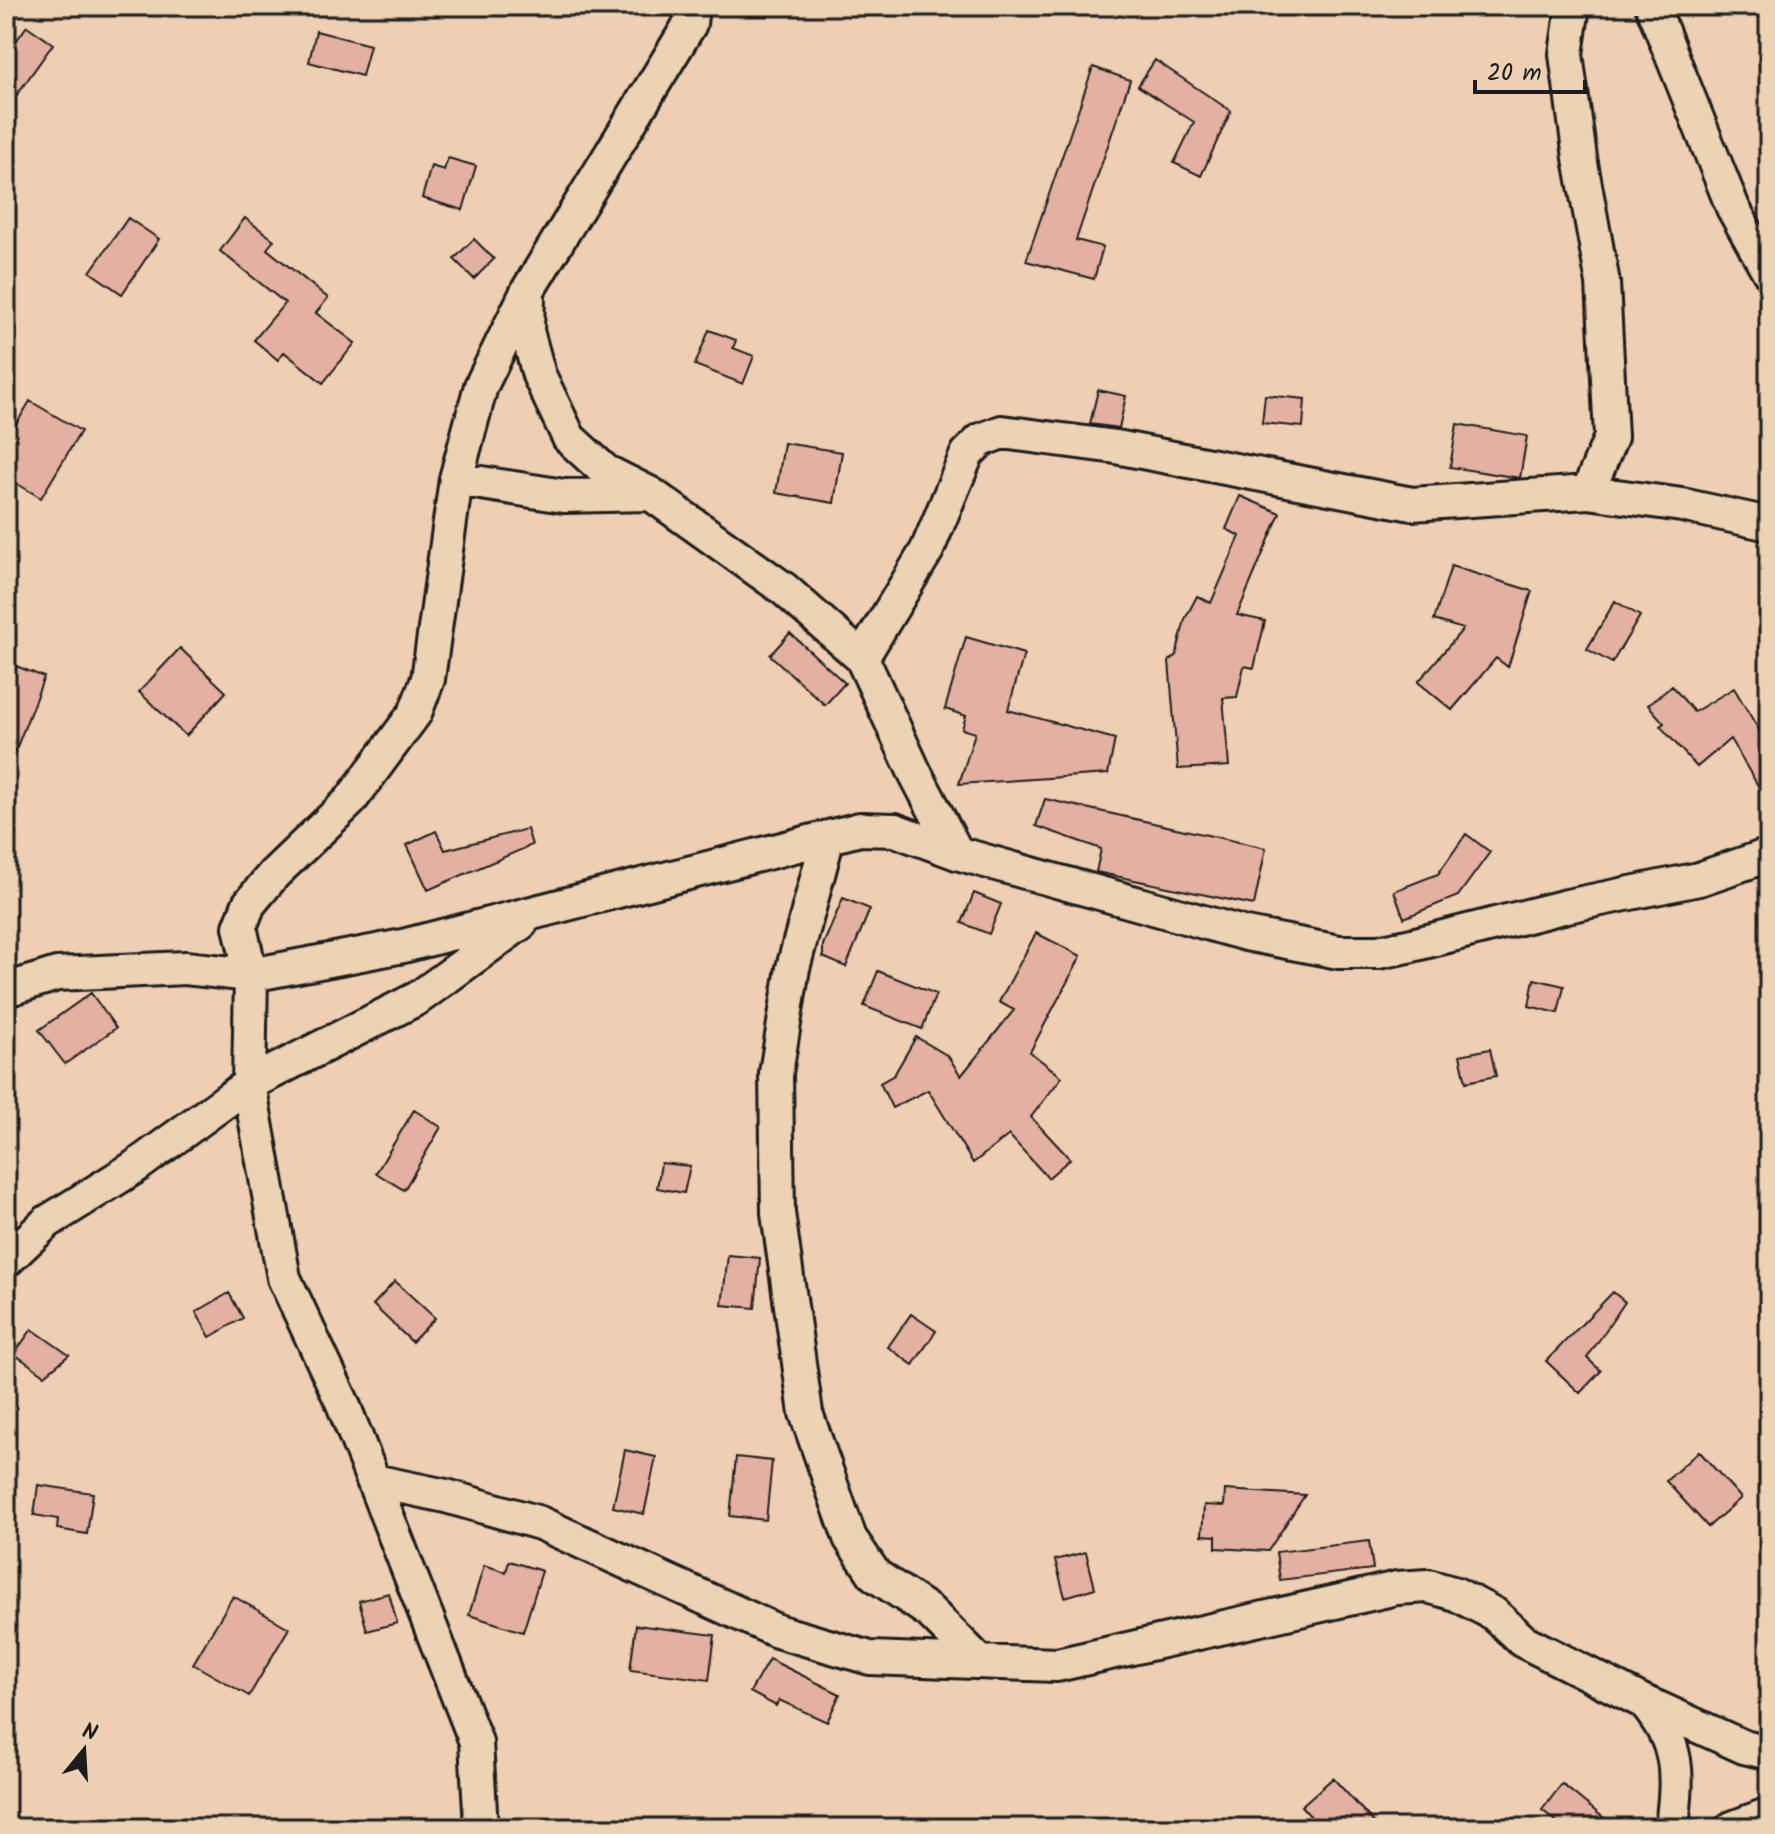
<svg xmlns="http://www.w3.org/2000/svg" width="1775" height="1834" font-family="Kalam,sans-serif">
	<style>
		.building { fill: #e4b0a2; stroke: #1c1c1c; stroke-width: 2 }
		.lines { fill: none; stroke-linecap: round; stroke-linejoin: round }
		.minor-casing { stroke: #1c1c1c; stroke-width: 38 }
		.minor { stroke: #ebd3b3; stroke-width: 32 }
	</style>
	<rect width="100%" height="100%" fill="#eecfb3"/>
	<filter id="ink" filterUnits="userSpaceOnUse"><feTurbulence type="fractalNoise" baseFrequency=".0125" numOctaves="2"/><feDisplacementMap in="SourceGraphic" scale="16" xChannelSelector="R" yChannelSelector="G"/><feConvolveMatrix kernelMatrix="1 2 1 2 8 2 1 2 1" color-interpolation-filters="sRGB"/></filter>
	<g filter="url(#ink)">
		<!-- building -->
		<path class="building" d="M27 26 53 44 6 110V55Z
			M316 31 370 45 362 76 309 62Z
			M1155 60 1231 111 1201 176 1174 163 1194 122 1138 86Z
			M1093 67 1130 80 1076 240 1103 247 1094 279 1026 261Z
			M448 158 476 166 463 210 422 198 431 166 444 170Z
			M128 218 159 239 122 294 90 272Z
			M245 218 274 240 267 249 328 298 316 313 355 343 323 383 284 352 278 360 254 340 285 303 220 251Z
			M474 239 494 259 474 279 454 259Z
			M709 330 736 340 733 348 754 356 743 384 695 365Z
			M1098 390 1126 396 1119 428 1090 424Z
			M1265 395 1305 399 1303 427 1262 423Z
			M30 401 81 431 41 498 6 477V441Z
			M1457 424 1527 436 1520 478 1450 467Z
			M784 443 842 452 834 503 776 493Z
			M1240 496 1280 513 1237 615 1265 621 1254 668 1244 666 1237 697 1223 698 1229 766 1178 769 1169 661 1176 656 1185 619 1197 596 1211 603 1240 536 1226 529Z
			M1451 566 1532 591 1508 667 1496 658 1452 710 1418 682 1463 629 1434 620Z
			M1615 601 1640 616 1612 663 1587 649Z
			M790 633 845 683 825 705 770 655Z
			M966 637 1024 654 1008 710 1115 739 1108 774 959 784 975 733 962 729 966 716 945 709Z
			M180 648 226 692 186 736 139 692Z
			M6 662 44 677 8 770H6Z
			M1672 686 1694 712 1734 688 1769 747V804L1730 739 1697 767 1660 726 1664 723 1648 705Z
			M1045 799 1266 848 1254 905 1096 872 1101 849 1036 826Z
			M527 829 532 845 428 890 407 845 436 831 445 850Z
			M1466 834 1490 852 1458 896 1404 918 1394 891 1438 874Z
			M974 893 1001 904 989 934 962 923Z
			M843 898 870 909 846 967 823 957V945Z
			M1036 933 1081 956 1030 1052 1062 1077 1031 1117 1070 1159 1048 1178 1009 1135 973 1163 928 1090 892 1108 880 1083 894 1075 916 1037 948 1056 961 1076 1014 1010 999 1002Z
			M878 971 936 994 922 1029 864 1006Z
			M1534 979 1564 986 1558 1013 1529 1006Z
			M91 993 116 1028 65 1064 39 1030Z
			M1490 1049 1496 1076 1466 1082 1460 1055Z
			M414 1110 441 1127 404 1190 376 1173Z
			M661 1163 690 1166 684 1193 657 1188Z
			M728 1255 760 1258 755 1308 722 1305Z
			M395 1281 435 1318 412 1342 373 1305Z
			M1613 1292 1625 1302 1587 1358 1601 1371 1580 1393 1546 1361Z
			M229 1293 243 1318 210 1337 196 1312Z
			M911 1314 936 1331 913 1365 888 1347Z
			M32 1329 69 1355 45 1375 14 1354Z
			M625 1450 656 1457 644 1514 613 1507Z
			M1699 1451 1741 1498 1708 1527 1666 1481Z
			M736 1457 772 1461 766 1520 730 1516Z
			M38 1485 93 1493 87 1534 57 1529 58 1519 34 1515Z
			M1225 1490 1305 1495 1268 1551 1216 1548V1536L1202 1535 1204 1505 1224 1506Z
			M1369 1541 1373 1569 1280 1580 1276 1552Z
			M1086 1552 1095 1588 1065 1597 1055 1560Z
			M509 1561 542 1571 523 1632 469 1615 484 1565 506 1572Z
			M389 1593 397 1623 367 1631 359 1601Z
			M233 1596 289 1628 249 1696 193 1664Z
			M636 1625 715 1635 709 1680 630 1670Z
			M769 1659 840 1694 827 1722 779 1700 776 1706 750 1692Z
			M1333 1778 1379 1828H1321L1301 1806Z
			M1562 1784 1616 1828H1565L1542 1810Z"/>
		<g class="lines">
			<defs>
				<path id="minor" d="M1573 6 1566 54 1580 158 1603 283 1611 437 1588 492
					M1652 6 1733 208 1769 272
					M528 298 527 331 539 375 569 438 605 471 651 494 784 589 862 658 914 771 957 853
					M456 479 564 496 648 494
					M862 658 927 550 967 454 981 440 1002 432 1116 447 1412 504 1588 492 1682 505 1769 524
					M828 837 793 968 776 1073 778 1213 806 1413 850 1538 875 1575 930 1612 980 1662
					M6 990 57 974 185 968 251 975 240 927 249 904 274 874 350 801 415 713 428 679 456 479 481 386 528 290 690 24 692 6
					M6 1261 47 1222 132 1169 249 1084 418 998 521 923
					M374 1481 446 1496 540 1523 777 1631 870 1658 1057 1665 1397 1588 1428 1586 1456 1594 1494 1614 1523 1641 1644 1702C1681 1745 1678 1774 1672 1828
					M1647 1703 1744 1747 1769 1753
					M481 1828 476 1742 343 1404 284 1278 249 1084 251 975 403 946 860 829 895 830 957 853 1246 934 1339 952H1378L1408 946 1567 906 1699 879 1769 855
					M1732 1828 1769 1814"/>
			</defs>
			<!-- minor casing -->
			<use href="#minor" class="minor-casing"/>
			<!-- minor -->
			<use href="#minor" class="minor"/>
		</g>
	</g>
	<!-- margin -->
	<rect width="1775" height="1834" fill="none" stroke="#ebd3b3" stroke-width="32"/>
	<rect x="16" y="16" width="1743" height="1802" fill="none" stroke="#1c1c1c" stroke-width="3" filter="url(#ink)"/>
	<!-- north arrow -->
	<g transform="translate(84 1750) rotate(18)" stroke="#ebd3b3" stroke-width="6" paint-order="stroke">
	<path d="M0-6L14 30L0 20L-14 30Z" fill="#1c1c1c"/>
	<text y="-12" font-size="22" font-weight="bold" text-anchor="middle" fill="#1c1c1c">N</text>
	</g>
	<!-- scale -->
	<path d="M1475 80v12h110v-12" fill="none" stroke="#1c1c1c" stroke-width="4"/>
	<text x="1487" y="80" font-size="24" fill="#1c1c1c" stroke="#ebd3b3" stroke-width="6" paint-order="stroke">20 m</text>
</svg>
